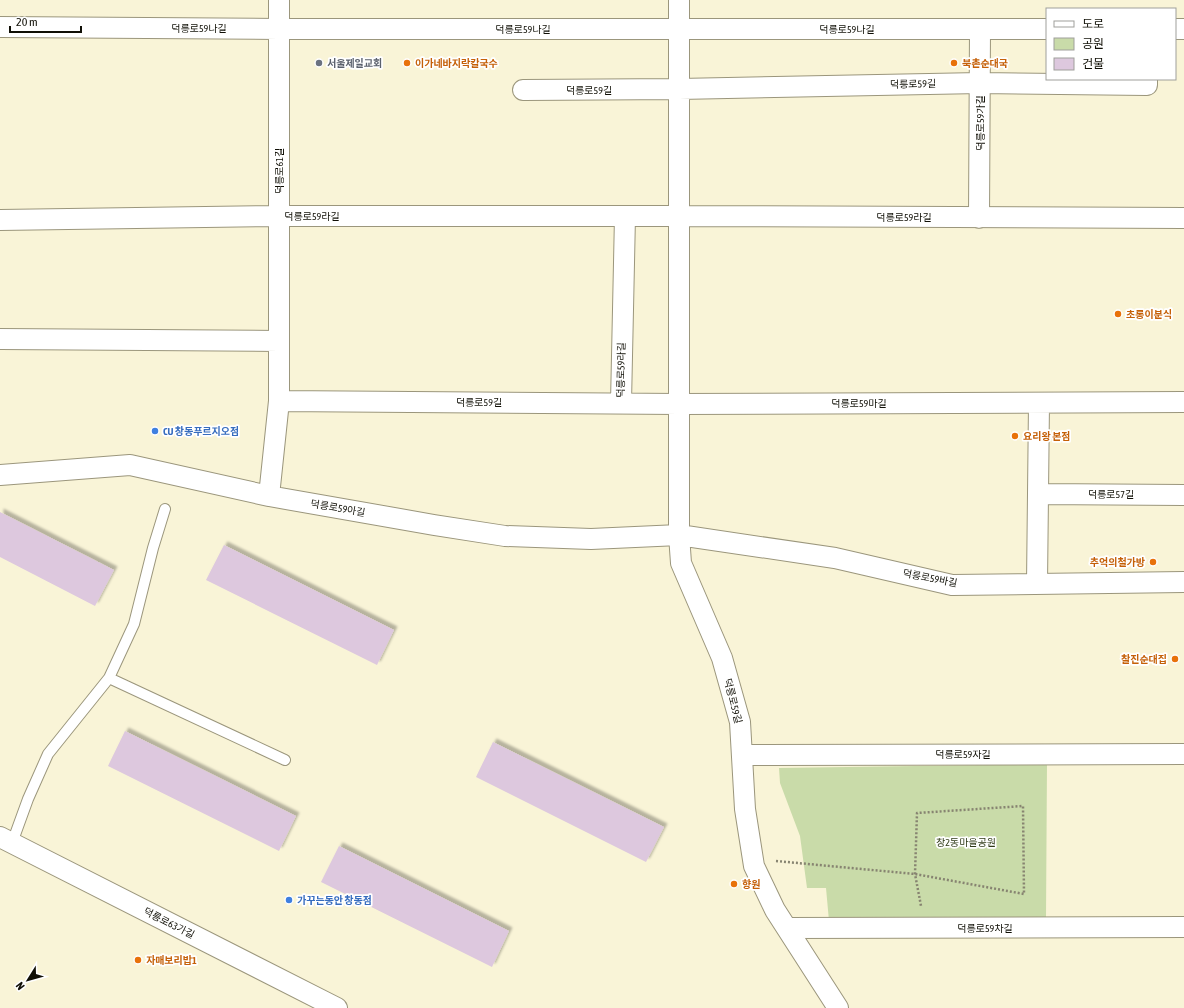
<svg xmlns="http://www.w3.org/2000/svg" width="1184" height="1008" font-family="'Asap Condensed','Noto Sans KR',sans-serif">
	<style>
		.green { fill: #c9dba9 }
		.building { fill: #ddc8de; filter: url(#shadow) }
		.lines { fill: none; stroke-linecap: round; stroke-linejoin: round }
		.service-casing { stroke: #9b967c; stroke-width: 12 }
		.minor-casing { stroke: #9b967c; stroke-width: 22 }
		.path { stroke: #878471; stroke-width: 2.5; stroke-dasharray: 2 2; stroke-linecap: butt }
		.service { stroke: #fff; stroke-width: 10 }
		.minor { stroke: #fff; stroke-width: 20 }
		.worship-dot { fill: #6b7280; stroke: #fff; stroke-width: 1.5 }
		.food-dot { fill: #e8710a; stroke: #fff; stroke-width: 1.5 }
		.shop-dot { fill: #3f7fe0; stroke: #fff; stroke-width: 1.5 }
		.labels { text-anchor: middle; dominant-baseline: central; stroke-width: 3.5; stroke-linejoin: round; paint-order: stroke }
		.street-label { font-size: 10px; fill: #100f06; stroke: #fff }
		.worship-label { font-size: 10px; font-weight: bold; fill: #5b616d; stroke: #fff; text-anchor: start }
		.food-label { font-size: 10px; font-weight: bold; fill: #c56008; stroke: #fff; text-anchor: start }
		.shop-label { font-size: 10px; font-weight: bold; fill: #366cbe; stroke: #fff; text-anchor: start }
		.park-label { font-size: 10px; fill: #2f3a17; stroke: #fff }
	</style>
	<defs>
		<filter id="shadow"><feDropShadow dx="3.5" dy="-3.5" stdDeviation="1" flood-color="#0004"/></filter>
	</defs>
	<rect width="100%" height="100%" fill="#f9f4d7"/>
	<!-- green -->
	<path class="green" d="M1047 764 1046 917 829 921 826 888H807L800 836 780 783 779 768Z"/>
	<!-- building -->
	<path class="building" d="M0 512 114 570 95 606 0 557Z
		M224 545 394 630 377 665 206 580Z
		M125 731 296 816 279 851 108 766Z
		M493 742 664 827 646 862 476 777Z
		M339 846 509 931 492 967 321 882Z"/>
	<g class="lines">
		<defs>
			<path id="service" d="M109 678 285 760
				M12 843 28 799 48 754 109 678 134 624 153 548 165 509"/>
			<path id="minor" d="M679 0V535L681 563 722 658 740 722 745 809 754 866 775 910 838 1008
				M0 27 279 29H1047
				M1175 29H1184
				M523 90 679 89 980 83 1147 85V79
				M979 218 980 29
				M0 220 279 216H679L1184 218
				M0 339 279 341
				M279 401 679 404 1184 402
				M621 403 625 216
				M0 475 130 465 269 496 434 525 505 536 591 539 679 535 835 558 952 585 1184 582
				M1038 494 1184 495
				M269 496 279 401V0
				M1037 584 1039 403
				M742 755 1184 754
				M0 837 337 1008
				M787 928 1184 927"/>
		</defs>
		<!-- service casing -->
		<use href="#service" class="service-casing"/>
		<!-- minor casing -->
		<use href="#minor" class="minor-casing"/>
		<!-- path -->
		<path class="path" d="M776 861 915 874 1024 894 1023 806 917 813 915 874 921 906"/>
		<!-- service -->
		<use href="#service" class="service"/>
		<!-- minor -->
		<use href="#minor" class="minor"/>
	</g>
	<!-- markers -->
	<circle class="worship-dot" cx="319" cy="63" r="4"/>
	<g class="food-dot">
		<circle cx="407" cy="63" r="4"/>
		<circle cx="954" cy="63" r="4"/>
		<circle cx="1118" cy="314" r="4"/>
		<circle cx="1015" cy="436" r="4"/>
		<circle cx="1153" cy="562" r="4"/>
		<circle cx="1175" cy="659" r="4"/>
		<circle cx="734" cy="884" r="4"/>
		<circle cx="138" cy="960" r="4"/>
	</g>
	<g class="shop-dot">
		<circle cx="155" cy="431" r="4"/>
		<circle cx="289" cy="900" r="4"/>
	</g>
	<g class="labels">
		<!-- street labels -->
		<g class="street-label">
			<text x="199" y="28">덕릉로59나길</text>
			<text x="523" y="29">덕릉로59나길</text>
			<text x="847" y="29">덕릉로59나길</text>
			<text transform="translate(913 84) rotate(-1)">덕릉로59길</text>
			<text x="589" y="90">덕릉로59길</text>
			<text transform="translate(980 123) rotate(-90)">덕릉로59가길</text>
			<text transform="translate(279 171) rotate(-90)">덕릉로61길</text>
			<text x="312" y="216">덕릉로59라길</text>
			<text x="904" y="217">덕릉로59라길</text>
			<text transform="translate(621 370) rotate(-89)">덕릉로59라길</text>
			<text x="479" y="402">덕릉로59길</text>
			<text x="859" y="403">덕릉로59마길</text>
			<text x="1111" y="494">덕릉로57길</text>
			<text transform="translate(338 508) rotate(10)">덕릉로59아길</text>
			<text transform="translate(930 578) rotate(11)">덕릉로59바길</text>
			<text transform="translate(733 701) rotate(76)">덕릉로59길</text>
			<text x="963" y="754">덕릉로59자길</text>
			<text transform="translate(169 923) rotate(27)">덕릉로63가길</text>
			<text x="985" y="928">덕릉로59차길</text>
		</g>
		<!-- worship labels -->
		<g class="worship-label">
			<text x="327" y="63">서울제일교회</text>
		</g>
		<!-- food labels -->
		<g class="food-label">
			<text x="415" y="63">이가네바지락칼국수</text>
			<text x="962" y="63">북촌순대국</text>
			<text x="1126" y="314">초롱이분식</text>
			<text x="1023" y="436">요리왕 본점</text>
			<text x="1145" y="562" text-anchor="end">추억의철가방</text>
			<text x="1167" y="659" text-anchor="end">찰진순대집</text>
			<text x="742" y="884">향원</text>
			<text x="146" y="960">자매보리밥1</text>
		</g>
		<!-- shop labels -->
		<g class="shop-label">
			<text x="163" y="431">CU 창동푸르지오점</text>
			<text x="297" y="900">가꾸는동안 창동점</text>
		</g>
		<!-- park labels -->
		<g class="park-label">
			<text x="966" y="842">창2동마을공원</text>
		</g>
	</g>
	<!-- legend -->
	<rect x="1046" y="8" width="130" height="72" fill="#ffffff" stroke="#9f9f9b"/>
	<rect x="1054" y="21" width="20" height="6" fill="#ffffff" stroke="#9f9f9b"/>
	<text x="1082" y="28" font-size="12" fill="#100f06">도로</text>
	<rect x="1054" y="38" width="20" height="12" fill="#c9dba9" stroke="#9f9f9b"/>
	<text x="1082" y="48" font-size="12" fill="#100f06">공원</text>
	<rect x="1054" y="58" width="20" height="12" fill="#ddc8de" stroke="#9f9f9b"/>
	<text x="1082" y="68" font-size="12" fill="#100f06">건물</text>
	<!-- north arrow -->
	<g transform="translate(28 980) rotate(233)" stroke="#ffffff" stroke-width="3" paint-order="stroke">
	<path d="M0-3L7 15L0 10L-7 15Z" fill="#100f06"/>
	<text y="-6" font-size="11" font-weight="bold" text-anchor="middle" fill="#100f06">N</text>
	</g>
	<!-- scale -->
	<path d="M10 26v6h71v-6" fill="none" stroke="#100f06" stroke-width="2"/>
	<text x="16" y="26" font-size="12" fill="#100f06" stroke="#ffffff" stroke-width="3" paint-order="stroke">20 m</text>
</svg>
